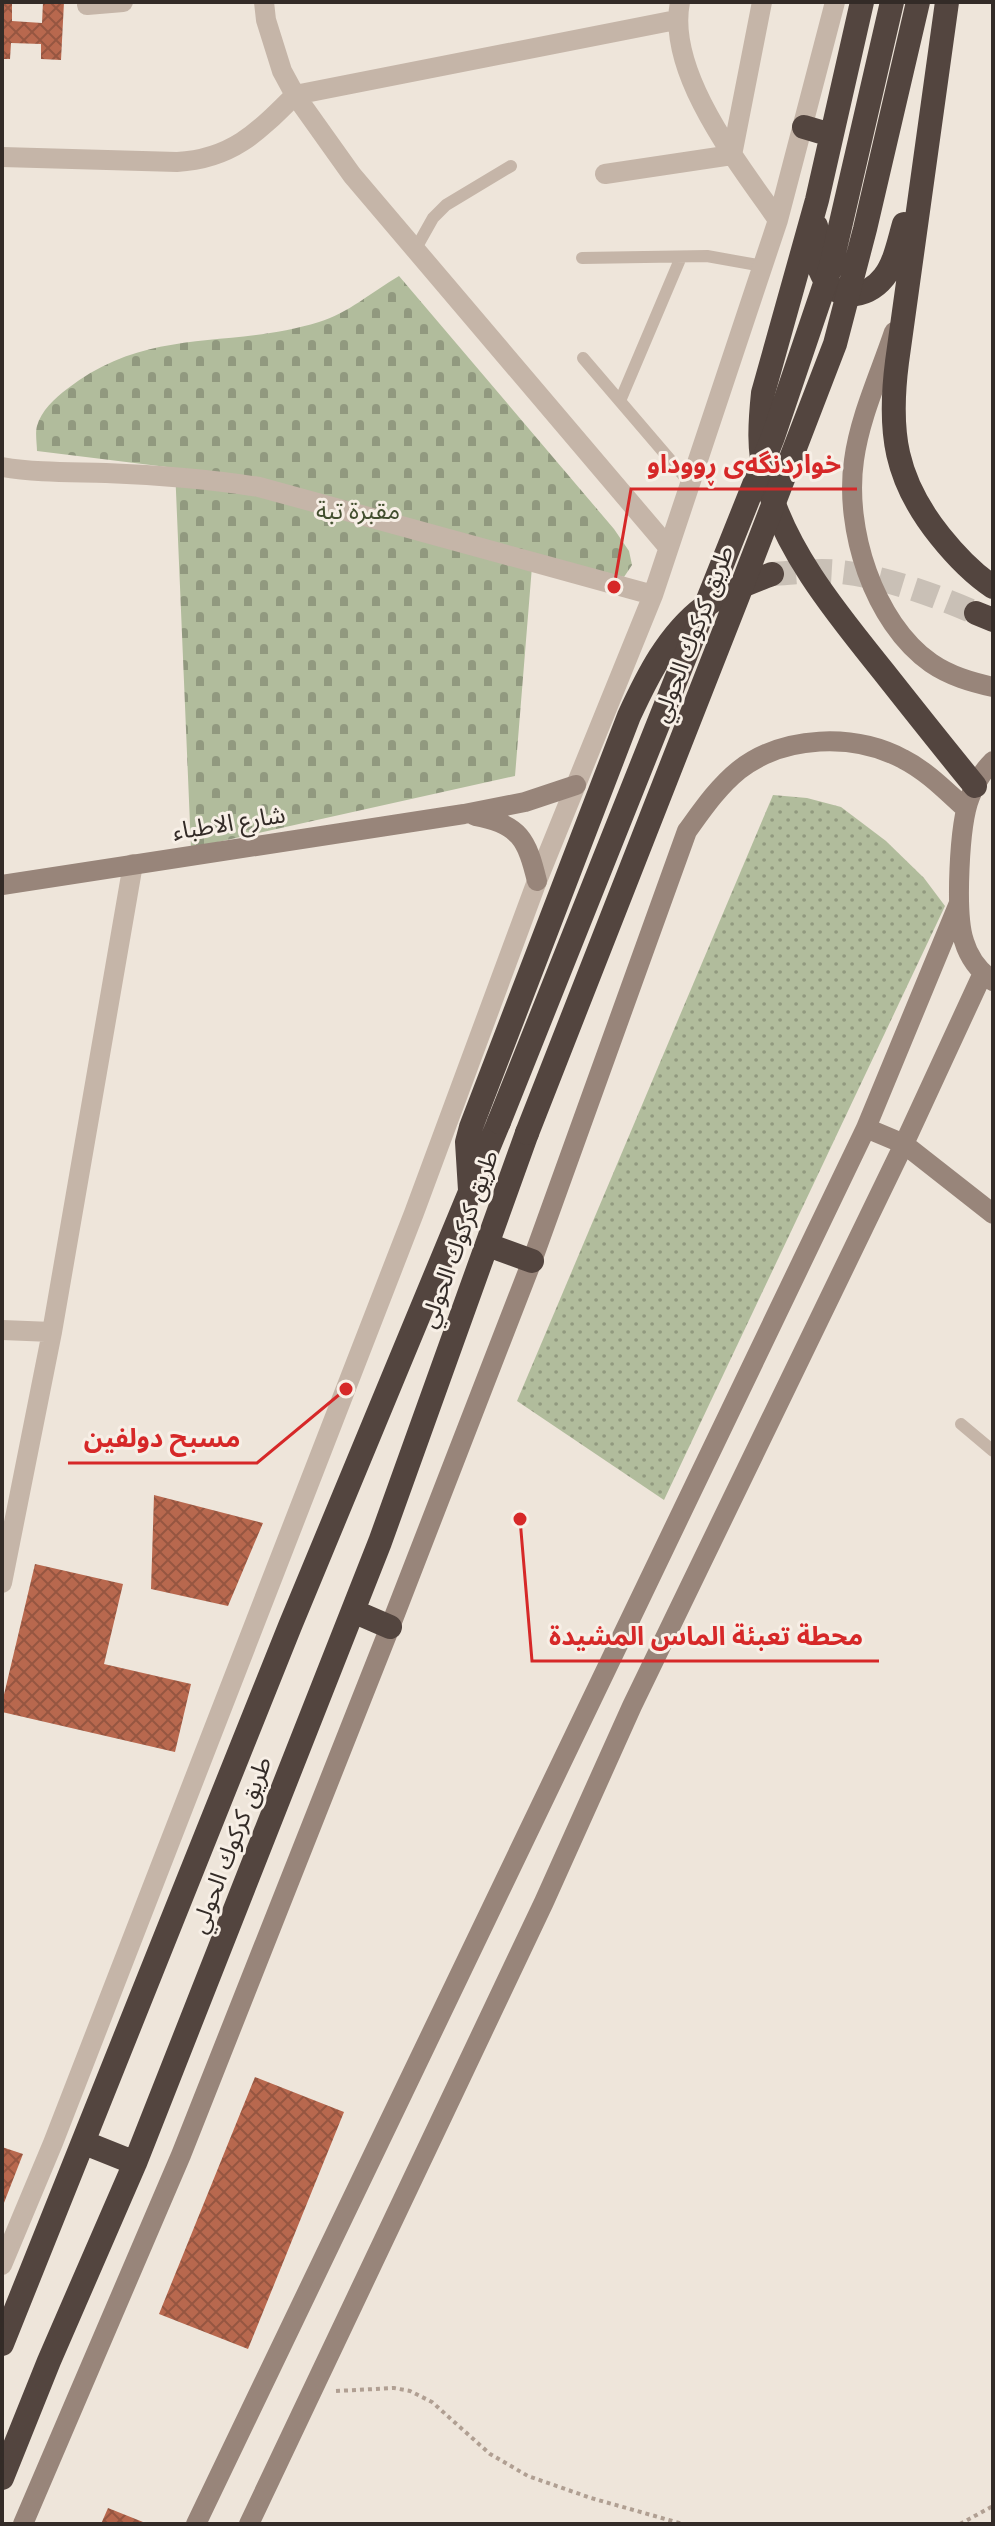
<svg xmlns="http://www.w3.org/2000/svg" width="995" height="2526" font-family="Roboto,'Noto Sans Arabic',sans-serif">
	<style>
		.grass { fill: url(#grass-dots) }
		.cemetery { fill: url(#cemetery-stones) }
		.building { fill: url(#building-cross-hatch) }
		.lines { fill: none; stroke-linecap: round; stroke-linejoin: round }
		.highway-tunnel { stroke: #c9c0b6; stroke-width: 24; stroke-dasharray: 24 12; stroke-linecap: butt }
		.path { stroke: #b09f92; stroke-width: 4; stroke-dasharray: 4 4; stroke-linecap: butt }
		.lane { stroke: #c5b5a8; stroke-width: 12 }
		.street { stroke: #c5b5a8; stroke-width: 20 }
		.secondary { stroke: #98857a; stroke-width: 20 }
		.highway { stroke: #53453f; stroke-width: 24 }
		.highway-bridge { stroke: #53453f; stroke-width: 24 }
		.labels { text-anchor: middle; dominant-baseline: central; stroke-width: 6; stroke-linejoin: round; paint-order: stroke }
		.park-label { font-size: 24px; fill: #424e2e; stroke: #f7efe6 }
		.street-label { font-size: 24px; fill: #332b27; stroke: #f7efe6 }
		.leader { fill: none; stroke: #d62828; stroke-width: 3 }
		.callout-dot { fill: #d62828; stroke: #f7efe6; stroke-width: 3 }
		.callout-label { font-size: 26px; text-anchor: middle; font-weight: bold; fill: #d62828; stroke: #f7efe6; stroke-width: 6; stroke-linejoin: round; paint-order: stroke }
	</style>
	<defs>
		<pattern id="grass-dots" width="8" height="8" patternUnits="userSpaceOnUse" patternTransform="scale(2)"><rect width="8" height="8" fill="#b1bc9c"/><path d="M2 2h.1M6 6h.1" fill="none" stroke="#91997f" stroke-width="1.8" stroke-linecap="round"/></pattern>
		<pattern id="cemetery-stones" width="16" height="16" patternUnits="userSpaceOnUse" patternTransform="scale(2)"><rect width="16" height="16" fill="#b1bc9c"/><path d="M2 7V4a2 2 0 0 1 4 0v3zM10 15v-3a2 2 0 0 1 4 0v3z" fill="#91997f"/></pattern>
		<pattern id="building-cross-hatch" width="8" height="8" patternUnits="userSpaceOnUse" patternTransform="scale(2)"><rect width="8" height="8" fill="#b8684e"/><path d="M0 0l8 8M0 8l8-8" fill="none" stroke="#965641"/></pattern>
	</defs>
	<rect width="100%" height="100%" fill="#eee5da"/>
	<!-- grass -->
	<path class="grass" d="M773 795 807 798 841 807 886 841 924 878 945 906 664 1500 517 1401Z"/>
	<!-- cemetery -->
	<path class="cemetery" d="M399 276 614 529 629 551 632 565 624 577 533 554 515 776 191 848 175 468 37 451C37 444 35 433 37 426 41 411 55 398 67 389 149 325 229 350 319 322 347 314 373 291 399 276Z"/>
	<!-- building -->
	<path class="building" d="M2 2H12V21L42 23 43 2H64L61 60 41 59V44L11 43 10 59H2Z
		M154 1495 263 1523 228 1606 151 1589Z
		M35 1564 123 1584 104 1664 191 1684 175 1752 2 1712V1703Z
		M255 2077 344 2112 248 2349 159 2314Z
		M2 2147 23 2154 2 2208Z
		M108 2508 148 2524H101Z"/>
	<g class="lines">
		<!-- highway-tunnel -->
		<path class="highway-tunnel" d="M772 574C789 573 805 571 822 571 870 571 932 594 976 613"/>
		<!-- path -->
		<path class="path" d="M336 2391 394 2388 410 2391 432 2402 490 2454 528 2476 591 2498 683 2524
			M960 2524 993 2506"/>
		<!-- lane -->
		<path class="lane" d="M415 250 433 218 446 205 511 166
			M582 258 707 256 763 266
			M583 358 690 483
			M620 401 681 257
			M961 1424 993 1451"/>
		<!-- street -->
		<path class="street" d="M264 2 266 20 282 71 295 95 352 175 668 547
			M680 2C666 73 739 164 778 220
			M87 5 123 2
			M2 157 177 162C232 159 258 132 295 95L676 20
			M605 174 732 155 762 2
			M2 467C37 473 71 472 106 473 157 475 208 479 259 487L653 595
			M2 1330 52 1332
			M2 1583 52 1332 133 864
			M2 2265 53 2143 414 1213 537 881 653 595 778 220 835 2"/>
		<!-- secondary -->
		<path class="secondary" d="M894 332C880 374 860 416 854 460 844 528 873 622 931 663 950 676 971 682 993 687
			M993 761C983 771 975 784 970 797 959 824 955 914 964 941 969 958 979 971 993 981
			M475 816C520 824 527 840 537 881
			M2 885 464 814 525 802 576 785
			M866 1128 904 1144 993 1214
			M23 2524 181 2155 390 1627 532 1261 687 831C703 809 718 787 739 770 784 735 854 733 903 759 927 771 947 792 966 809
			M196 2524 866 1128 959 903
			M249 2524 544 1902 632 1706 904 1144 983 973"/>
		<!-- highway -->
		<path class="highway" d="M862 2 817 200 763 393C760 422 758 450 766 478 783 549 838 615 883 671 913 709 944 748 975 786
			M947 2 897 362C888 432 895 480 940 536 956 556 972 573 993 587
			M804 127 831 135
			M816 226C816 241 815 256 820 270 832 301 865 301 884 277 895 263 899 241 904 224
			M976 613 993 620
			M470 1190 467 1142 471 1127 629 716C647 677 668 634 704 607 724 592 749 583 772 574
			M488 1245 532 1261
			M353 1611 390 1627
			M85 2143 135 2163
			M2 2344 290 1626 499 1122
			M2 2478 49 2361 135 2163 380 1542 527 1133"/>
		<!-- highway-bridge -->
		<path class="highway-bridge" d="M499 1122 773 437 831 266 892 2
			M527 1133 738 596 835 344 865 229 918 2"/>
	</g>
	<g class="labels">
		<!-- park labels -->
		<g class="park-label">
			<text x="358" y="511">مقبرة تبة</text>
		</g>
		<!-- street labels -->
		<g class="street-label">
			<text transform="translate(693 634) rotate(-69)">طريق كركوك الحولي</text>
			<text transform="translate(229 823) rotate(-9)">شارع الاطباء</text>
			<text transform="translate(459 1239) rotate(-70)">طريق كركوك الحولي</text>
			<text transform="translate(231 1845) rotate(-69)">طريق كركوك الحولي</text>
		</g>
	</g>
	<!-- callouts -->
	<path class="leader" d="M614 587L631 489H857M346 1389L257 1463H68M520 1519L532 1661H879"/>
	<g class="callout-dot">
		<circle cx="614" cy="587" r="8"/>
		<circle cx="346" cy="1389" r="8"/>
		<circle cx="520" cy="1519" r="8"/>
	</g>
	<g class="callout-label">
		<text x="744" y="473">خواردنگەی ڕووداو</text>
		<text x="162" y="1447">مسبح دولفين</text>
		<text x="706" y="1645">محطة تعبئة الماس المشيدة</text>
	</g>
	<!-- border -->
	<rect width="995" height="2526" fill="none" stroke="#332b27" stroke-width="8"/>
</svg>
